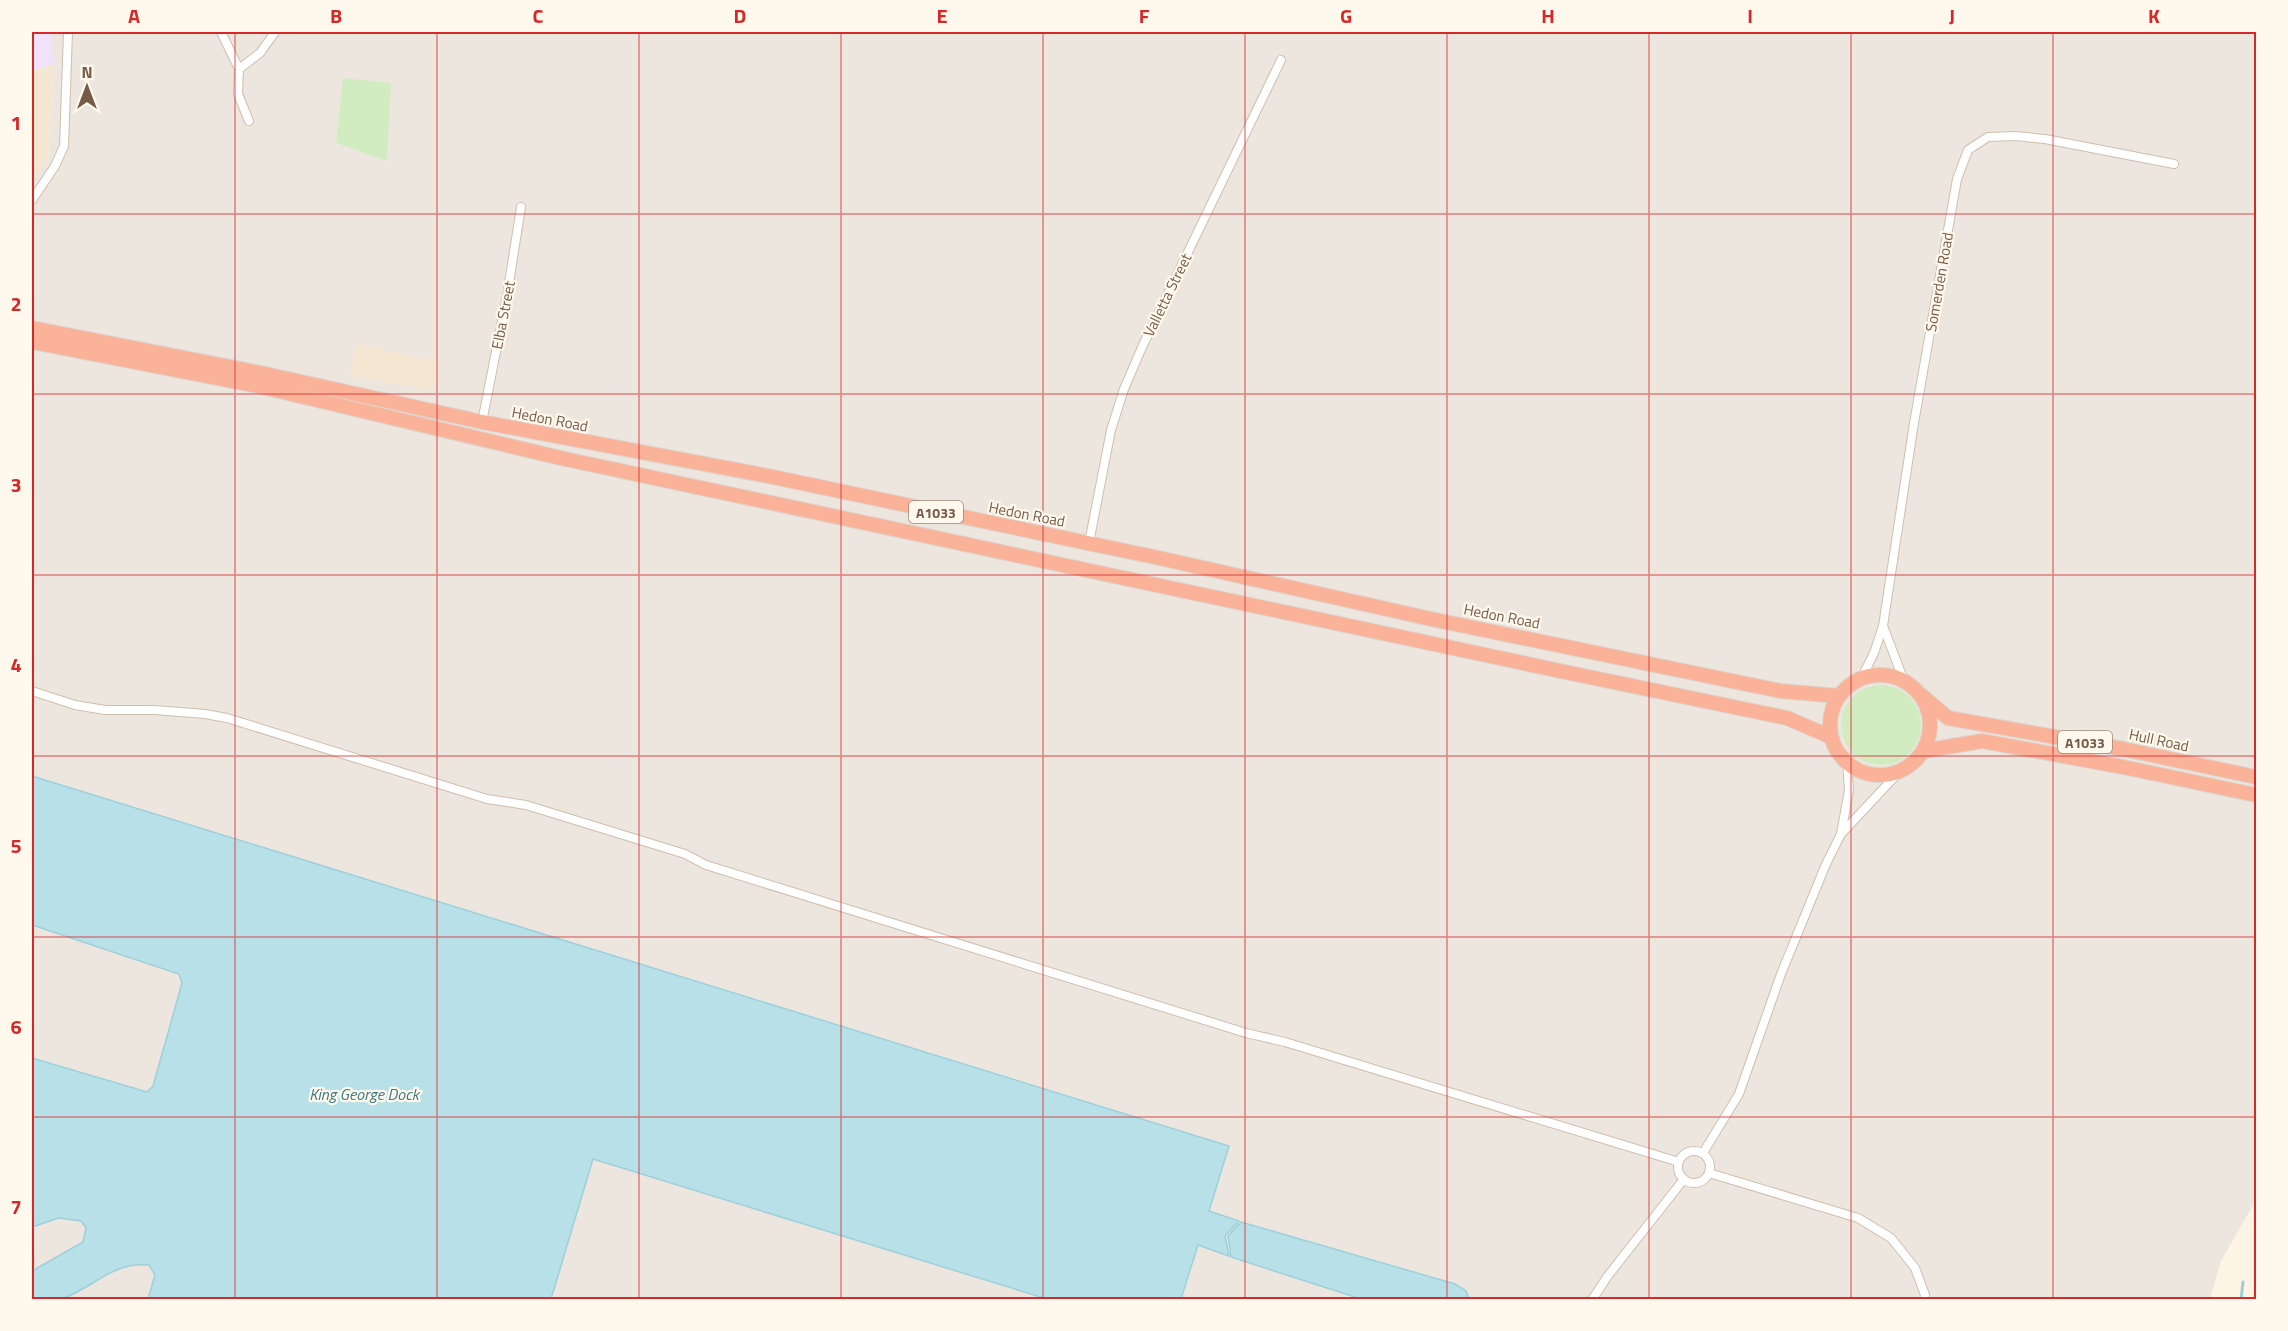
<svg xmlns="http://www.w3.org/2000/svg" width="2288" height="1331" font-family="'Titillium Web',sans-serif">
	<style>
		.residential { fill: #f5e6d2 }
		.industrial { fill: #ede6df; fill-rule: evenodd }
		.education { fill: #f1e1fa }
		.green { fill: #d2ecc2 }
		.water { fill: #b8e0e8; stroke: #9dd0da; stroke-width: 1.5 }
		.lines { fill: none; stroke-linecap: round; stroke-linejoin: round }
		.stream { stroke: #9dd0da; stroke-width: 3 }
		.street-casing { stroke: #d1beac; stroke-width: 10 }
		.highway-casing { stroke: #dcd4cf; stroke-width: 16 }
		.street { stroke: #fff; stroke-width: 8 }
		.highway { stroke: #fab398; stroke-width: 14 }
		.grid { fill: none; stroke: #d62828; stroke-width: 1.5; stroke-opacity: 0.55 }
		.labels { text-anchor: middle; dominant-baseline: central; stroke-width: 4.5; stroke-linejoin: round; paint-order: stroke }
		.shield { fill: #fff8ec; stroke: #a08979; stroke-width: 1.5 }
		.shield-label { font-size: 14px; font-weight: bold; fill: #775a48 }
		.street-label { font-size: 15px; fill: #775a48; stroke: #fff8ec }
		.water-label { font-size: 16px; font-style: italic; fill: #3e7885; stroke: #fff8ec }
		.neatline { fill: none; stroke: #d62828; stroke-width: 2 }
		.grid-label { font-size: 20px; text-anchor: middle; font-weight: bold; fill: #d62828 }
	</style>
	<rect width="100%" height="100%" fill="#fdf4e4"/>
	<!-- residential -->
	<path class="residential" d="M54 64 48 158 32 182V71Z
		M356 343 439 362 434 391 350 376Z"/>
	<!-- industrial -->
	<path class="industrial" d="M50 32H2256V1188L2253 1205 2221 1261 2210 1299 32 1300V182L48 158 54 64ZM356 344 439 362 434 391 350 376Z"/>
	<!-- education -->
	<path class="education" d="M32 32H50L54 64 32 71Z"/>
	<!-- green -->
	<path class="green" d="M343 78 391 83 387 161 336 143Z
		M1841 725a40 40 0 1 1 80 0a40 40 0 1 1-80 0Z"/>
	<!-- water -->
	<path class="water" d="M32 776 1229 1146 1209 1211 1239 1221 1225 1236 1229 1256 1198 1245 1181 1299H1047L593 1159 551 1299H148L155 1275 149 1265C112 1262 96 1286 64 1298 55 1302 41 1300 32 1299V1271L83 1242 86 1228 81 1221 59 1218 32 1227V1058L147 1092 153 1086 182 983 179 974 32 925Z
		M1241 1222 1455 1284 1466 1291 1469 1299H1361L1231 1257 1228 1236Z"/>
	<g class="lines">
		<!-- stream -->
		<path class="stream" d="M2241 1300 2243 1282"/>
		<defs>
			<path id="street" d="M221 32 239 69 260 53 275 32
				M239 69 238 94 249 121
				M32 200 55 166 64 146 68 32
				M482 422 507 296 521 207
				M1089 543 1111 430 1124 389 1143 345 1281 60
				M1883 626 1904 681
				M1861 679 1874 653 1883 626 1914 423 1957 179 1968 150 1988 137 2016 136 2045 139 2174 164
				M32 691 75 705 105 710H155L205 714 227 718 487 799 526 805 685 854 706 865 1246 1033 1285 1042 1679 1162
				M1842 833 1900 771
				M1678 1167a16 16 0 1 1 32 0a16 16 0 1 1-32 0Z
				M1703 1153 1739 1094 1781 974 1826 864 1841 834 1849 790 1847 762
				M1709 1173 1858 1218 1891 1238 1915 1268 1925 1295 1924 1300
				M1592 1300 1607 1277 1684 1179"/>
			<path id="highway" d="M32 328 261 373 482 422 768 476 1159 558 1431 619 1780 691 1839 696
				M32 342 258 386 565 459 1565 672 1787 718 1831 737
				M1830 725a50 50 0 1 1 100 0a50 50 0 1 1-100 0Z
				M1920 694 1948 718 2123 749 2256 777
				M1923 751 1982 741 2123 767 2256 795"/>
		</defs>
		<!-- street casing -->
		<use href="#street" class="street-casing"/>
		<!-- highway casing -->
		<use href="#highway" class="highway-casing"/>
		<!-- street -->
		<use href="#street" class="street"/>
		<!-- highway -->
		<use href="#highway" class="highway"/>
	</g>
	<!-- grid -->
	<path class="grid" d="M235 32V1300M437 32V1300M639 32V1300M841 32V1300M1043 32V1300M1245 32V1300M1447 32V1300M1649 32V1300M1851 32V1300M2053 32V1300M32 214H2256M32 394H2256M32 575H2256M32 756H2256M32 937H2256M32 1117H2256"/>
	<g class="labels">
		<!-- shield labels -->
		<g class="shield">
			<rect x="909" y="501" width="54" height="22" rx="4.5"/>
			<rect x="2058" y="731" width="54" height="22" rx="4.5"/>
		</g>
		<g class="shield-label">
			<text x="936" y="512">A1033</text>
			<text x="2085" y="742">A1033</text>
		</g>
		<!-- street labels -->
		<g class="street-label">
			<text transform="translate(1939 282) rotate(-80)">Somerden Road</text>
			<text transform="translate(1167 295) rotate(-64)">Valletta Street</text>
			<text transform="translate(503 315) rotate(-79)">Elba Street</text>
			<text transform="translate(550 419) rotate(11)">Hedon Road</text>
			<text transform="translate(1027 514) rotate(11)">Hedon Road</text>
			<text transform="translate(1502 616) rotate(11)">Hedon Road</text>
			<text transform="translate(2159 740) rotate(12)">Hull Road</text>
		</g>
		<!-- water labels -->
		<g class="water-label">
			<text x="364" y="1094">King George Dock</text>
		</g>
	</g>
	<!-- border -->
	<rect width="2288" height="1331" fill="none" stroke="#fff8ec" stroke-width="66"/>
	<!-- north arrow -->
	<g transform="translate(87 87)" stroke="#fff8ec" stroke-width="4.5" paint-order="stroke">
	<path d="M0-4.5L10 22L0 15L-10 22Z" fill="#775a48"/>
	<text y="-9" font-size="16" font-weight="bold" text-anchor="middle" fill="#775a48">N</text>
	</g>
	<rect x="33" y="33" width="2222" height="1265" class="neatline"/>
	<g class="grid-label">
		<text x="134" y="23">A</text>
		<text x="336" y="23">B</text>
		<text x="538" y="23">C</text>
		<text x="740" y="23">D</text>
		<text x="942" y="23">E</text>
		<text x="1144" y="23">F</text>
		<text x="1346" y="23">G</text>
		<text x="1548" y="23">H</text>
		<text x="1750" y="23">I</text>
		<text x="1952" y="23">J</text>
		<text x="2154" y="23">K</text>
		<text x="16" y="130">1</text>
		<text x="16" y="311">2</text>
		<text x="16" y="492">3</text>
		<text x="16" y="672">4</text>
		<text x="16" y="853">5</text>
		<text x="16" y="1034">6</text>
		<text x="16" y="1214">7</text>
	</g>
</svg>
